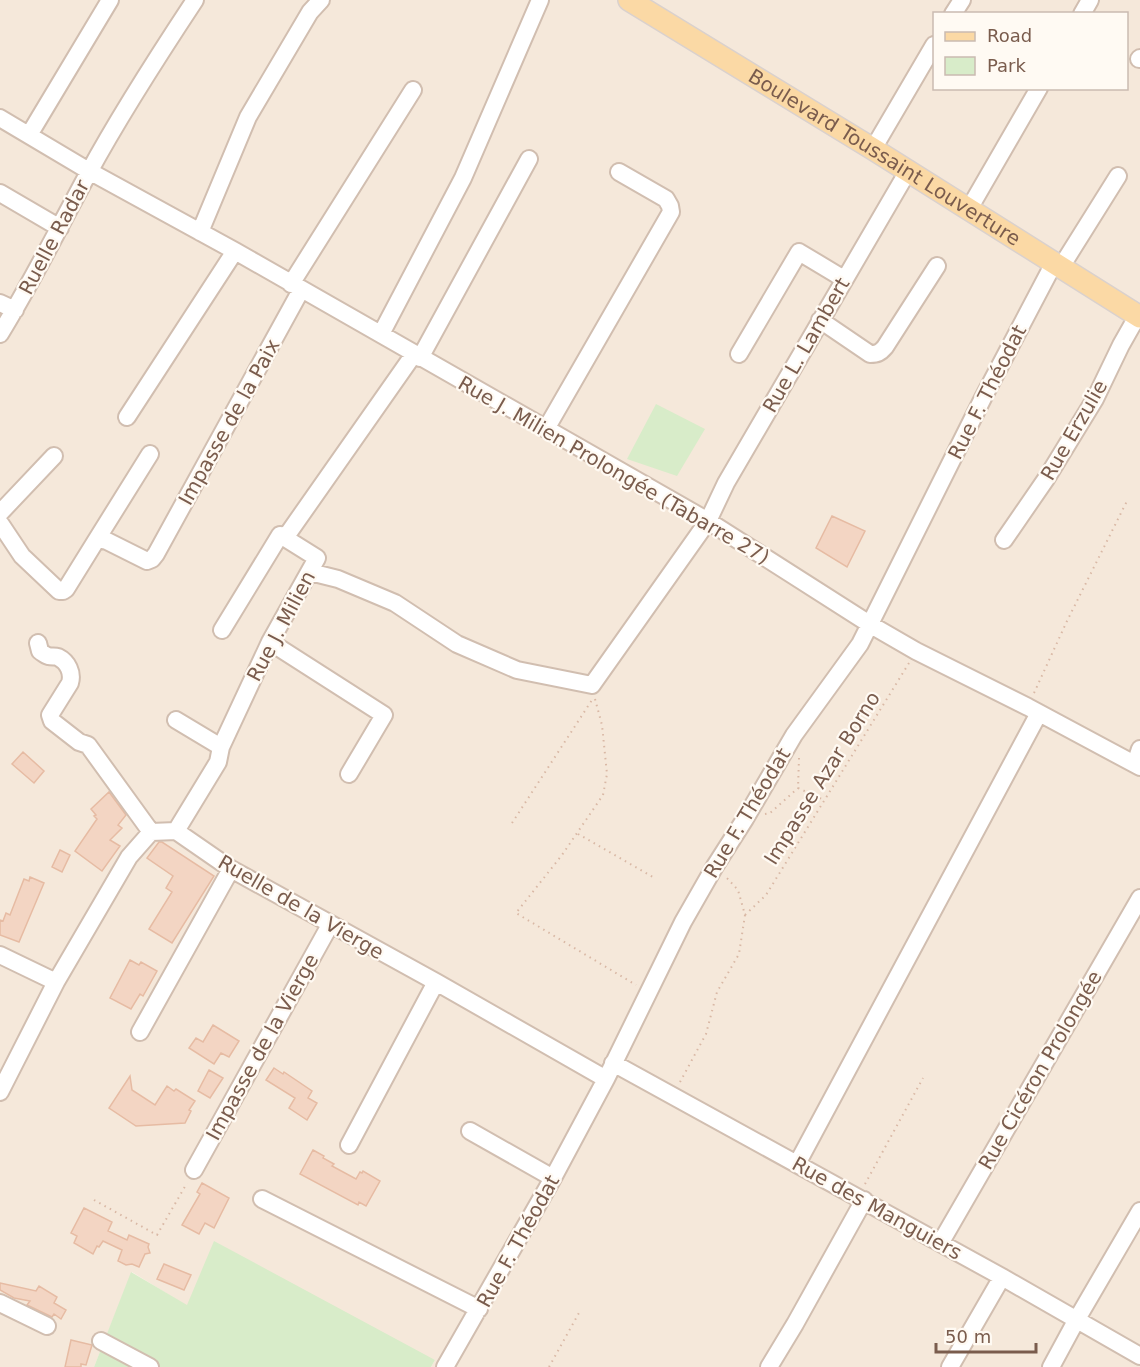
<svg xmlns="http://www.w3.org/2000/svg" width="1140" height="1367" font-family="'DejaVu Sans',sans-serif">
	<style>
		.residential { fill: #f5e8da; fill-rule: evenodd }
		.green { fill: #d8ecc9 }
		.building { fill: #f3d5c3; stroke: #e6bba3; stroke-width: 1.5 }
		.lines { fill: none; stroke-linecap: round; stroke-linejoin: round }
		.minor-casing { stroke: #d1beb0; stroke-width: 20 }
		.major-casing { stroke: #dad1cd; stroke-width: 24 }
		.path { stroke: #d9b8a5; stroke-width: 2; stroke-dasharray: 1.5 4.5; stroke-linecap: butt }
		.minor { stroke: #fff; stroke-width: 16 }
		.major { stroke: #fbd9a5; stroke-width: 21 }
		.labels { text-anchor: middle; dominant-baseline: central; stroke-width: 4.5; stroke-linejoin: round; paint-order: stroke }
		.street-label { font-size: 20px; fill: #7a5c4d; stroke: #fffaf3 }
	</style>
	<rect width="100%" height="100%" fill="#fdf6ec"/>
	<!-- residential -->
	<path class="residential" d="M0 0H1140V1367H431L435 1360 187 1306 132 1272 94 1367H0ZM934 14H1126V88H934Z"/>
	<!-- green -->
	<path class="green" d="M656 404 705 429 677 476 627 459Z
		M214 1241 435 1360 431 1367H94L131 1272 187 1305Z"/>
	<!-- building -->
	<path class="building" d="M832 516 865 531 847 567 816 548Z
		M23 752 44 771 34 783 12 764Z
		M109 792 126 815 118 825 122 828 110 840 120 846 102 871 75 851 97 819 94 816 96 815 91 809Z
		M159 842H162L214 876 172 943 149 929 172 892 166 888 173 876 147 858Z
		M60 850 70 855 62 872 52 867Z
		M30 877 44 883 19 942 0 935V920L3 921 6 913 10 915 24 879 29 881Z
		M130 960 139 965 141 962 157 971 143 996 140 994 131 1009 110 998Z
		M213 1025 239 1041 229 1057 221 1053 214 1064 189 1048 196 1038 203 1042Z
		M274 1068 283 1074 284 1072 312 1091 308 1098 317 1103 307 1120 289 1108 295 1098 266 1080Z
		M209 1070 223 1078 210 1098 198 1091Z
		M130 1076 132 1090 155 1105 167 1086 174 1091 176 1089 195 1101 189 1110 191 1111 185 1123 136 1126 109 1108Z
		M313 1150 324 1156 323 1158 334 1164 332 1166 356 1179 360 1172 362 1173 363 1171 380 1181 366 1206 359 1202 358 1205 300 1174Z
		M202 1183 229 1198 214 1228 205 1223 199 1234 182 1225 200 1194 197 1192Z
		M84 1208 112 1222 108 1231 127 1240 129 1235 149 1244 148 1247 150 1253 145 1254 139 1267 132 1264 126 1265 118 1261 122 1250 103 1241 99 1247 97 1246 93 1254 74 1243 77 1236 71 1233Z
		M164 1264 191 1275 184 1290 157 1279Z
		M0 1283 36 1291 39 1286 57 1297 54 1303 66 1310 61 1319 54 1314 52 1317 27 1305 30 1301 14 1298 0 1290Z
		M71 1340 92 1345 86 1365 81 1364V1367H65Z"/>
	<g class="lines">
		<defs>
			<path id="minor" d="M953 14 962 0
				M1082 14 1090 0
				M1139 59 1140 58
				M0 118 89 171 235 251 708 521 871 625 916 651 1028 707 1140 767
				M29 135 110 0
				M873 149 934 45
				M0 193 60 228
				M969 209 1039 88
				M200 232 248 117 310 12 321 0
				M1061 267 1118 176
				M291 284 413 90
				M0 303 15 310
				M820 320 870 354C877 354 880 353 885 347L937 266
				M0 334C32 282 59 227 89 172 121 113 158 56 195 0
				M381 334 463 178 540 0
				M739 354 799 252 844 279
				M420 358 529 159
				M127 417 235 251
				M546 429 671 212 670 206 666 199 619 172
				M0 513 54 456
				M0 523 22 556 59 591H63L66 589 97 539 107 541 147 561 152 559 156 554 301 290
				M97 539 150 454
				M1004 540 1046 479 1095 399 1121 345 1138 315
				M310 572 338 579 395 603 457 644 517 670 592 685 708 521 726 483 908 171
				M222 630 280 535 285 538
				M270 642 384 715 349 774
				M38 643 40 651C41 652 47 656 48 656 52 657 55 656 58 657 68 662 73 673 70 683L50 715 52 721 79 742 88 745 151 832
				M176 720 221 747
				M1135 764 1140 749
				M176 831 218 762 221 747 270 642 317 558 285 538 414 354
				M0 955 56 982 0 1092
				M56 982 129 857 151 832 176 831 231 869 436 982 606 1079
				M140 1032 231 869
				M613 1063 1002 1277 1140 1356
				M470 1131 553 1178
				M349 1145 436 982
				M797 1164 1039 713
				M194 1170 330 925
				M262 1199 479 1309
				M941 1242 1140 898
				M0 1303 47 1326
				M101 1341 150 1367
				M445 1367 553 1178 606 1079 683 922 715 866 745 819 794 735 860 644 983 398 1054 263
				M769 1367 795 1324 864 1200
				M950 1367 1002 1277
				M1051 1367 1077 1319 1140 1211"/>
			<g id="major">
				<path id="s1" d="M629 0 873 149 1140 317"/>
			</g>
		</defs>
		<!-- minor casing -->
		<use href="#minor" class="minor-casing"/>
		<!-- major casing -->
		<use href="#major" class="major-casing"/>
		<!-- path -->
		<path class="path" d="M1034 693 1067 621 1127 501
			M595 699 602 725 607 774 603 795 562 855 516 913 636 985
			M799 758 798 788 824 800
			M765 814 770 813 798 788
			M512 823 592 700
			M578 834 653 877
			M745 915 766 895 909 663
			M680 1082 706 1034 717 992 739 954 745 915 738 890 726 877
			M865 1184 923 1078
			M94 1200 157 1235 187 1183
			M549 1367 580 1311"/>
		<!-- minor -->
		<use href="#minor" class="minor"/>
		<!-- major -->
		<use href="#major" class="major"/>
	</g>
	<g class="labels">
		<!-- street labels -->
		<g class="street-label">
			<text stroke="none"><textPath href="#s1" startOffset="300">Boulevard Toussaint Louverture</textPath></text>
			<text transform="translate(54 237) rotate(-62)">Ruelle Radar</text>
			<text transform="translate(806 345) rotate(-60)">Rue L. Lambert</text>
			<text transform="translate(987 392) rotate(-63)">Rue F. Théodat</text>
			<text transform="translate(229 422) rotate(-61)">Impasse de la Paix</text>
			<text transform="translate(1074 430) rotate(-60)">Rue Erzulie</text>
			<text transform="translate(614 470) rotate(30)">Rue J. Milien Prolongée (Tabarre 27)</text>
			<text transform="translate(281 626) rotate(-62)">Rue J. Milien</text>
			<text transform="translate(822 778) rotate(-58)">Impasse Azar Borno</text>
			<text transform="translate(747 813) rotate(-59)">Rue F. Théodat</text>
			<text transform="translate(301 907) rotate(30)">Ruelle de la Vierge</text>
			<text transform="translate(262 1047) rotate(-61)">Impasse de la Vierge</text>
			<text transform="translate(1040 1070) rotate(-60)">Rue Cicéron Prolongée</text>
			<text transform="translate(877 1208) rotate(29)">Rue des Manguiers</text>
			<text transform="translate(518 1241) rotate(-61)">Rue F. Théodat</text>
		</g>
	</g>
	<!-- legend -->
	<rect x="933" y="12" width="195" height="78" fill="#fffaf3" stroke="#cabbb1" stroke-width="1.5"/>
	<rect x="945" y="32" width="30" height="9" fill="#fbd9a5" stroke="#cabbb1" stroke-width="1.5"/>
	<text x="987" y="42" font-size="18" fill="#7a5c4d">Road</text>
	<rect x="945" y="57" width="30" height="18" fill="#d8ecc9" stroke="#cabbb1" stroke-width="1.5"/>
	<text x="987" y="72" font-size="18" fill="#7a5c4d">Park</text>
	<!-- scale -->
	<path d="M936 1343v9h100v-9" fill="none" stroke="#7a5c4d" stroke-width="3"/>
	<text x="945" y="1343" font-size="18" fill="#7a5c4d" stroke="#fffaf3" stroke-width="4.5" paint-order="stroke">50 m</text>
</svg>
